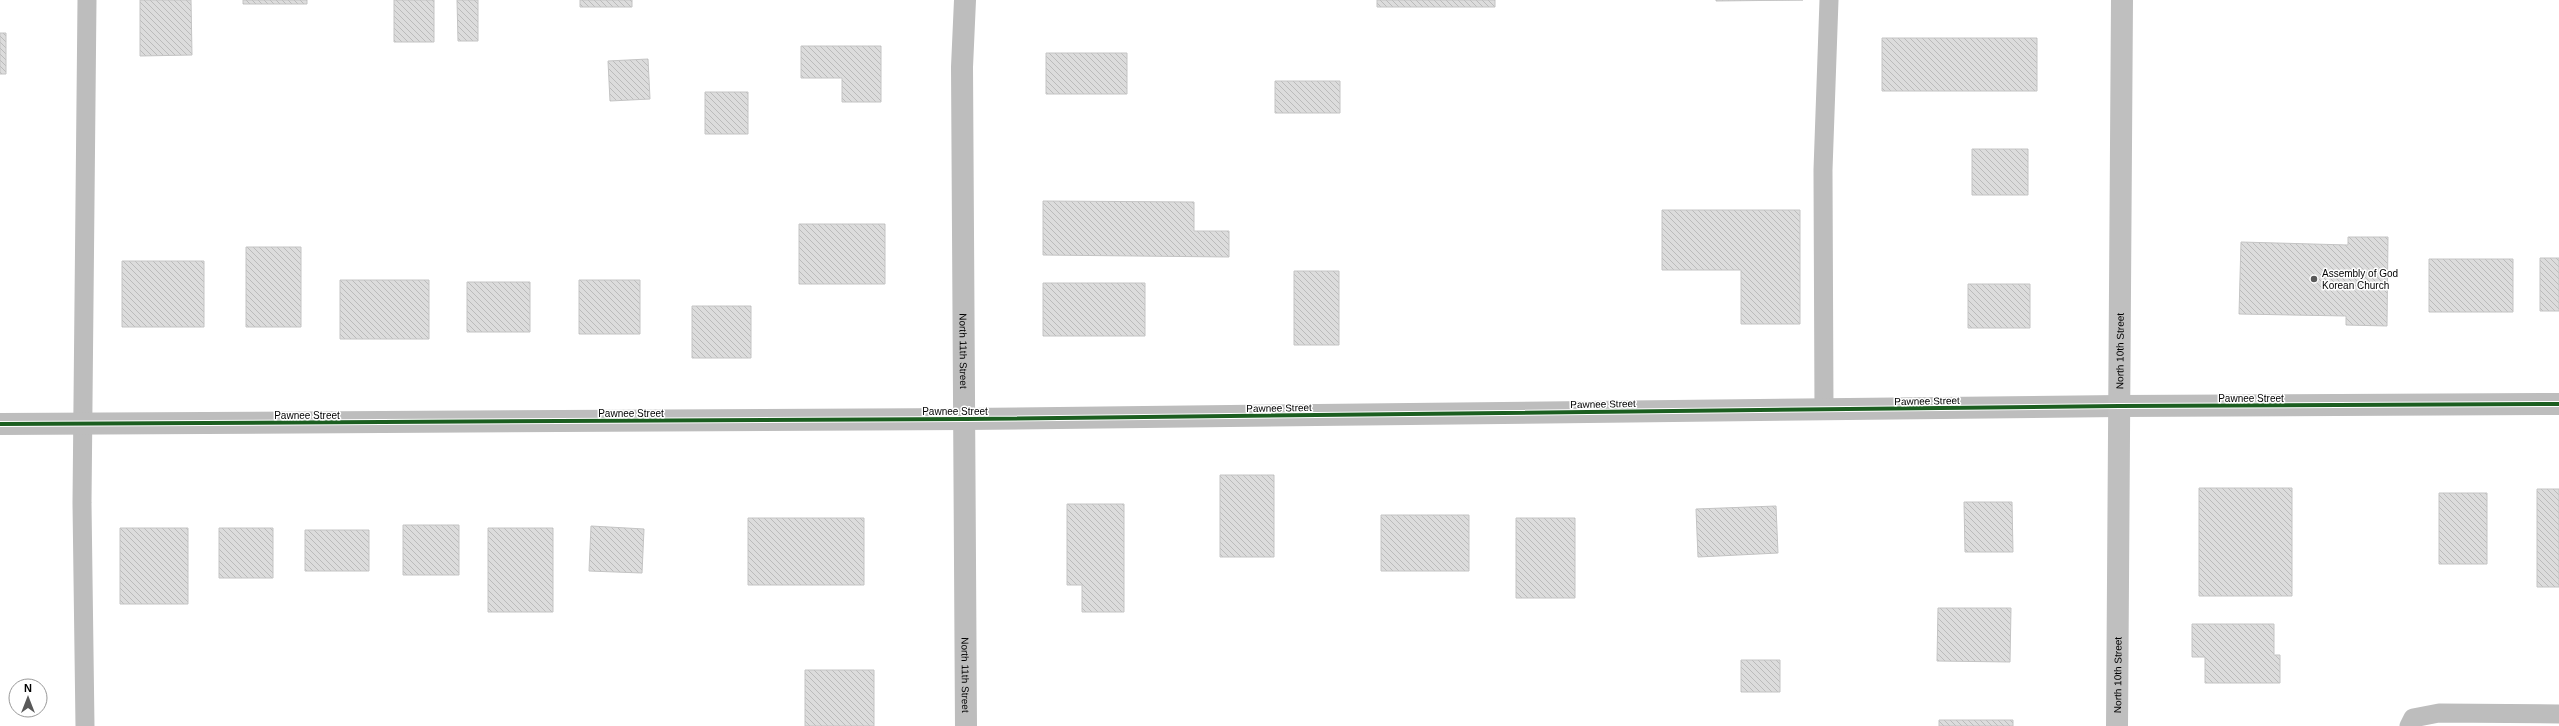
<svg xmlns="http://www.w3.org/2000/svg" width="2559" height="726" font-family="Arial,sans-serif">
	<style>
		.building { fill: url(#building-back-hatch); stroke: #c4c4c4 }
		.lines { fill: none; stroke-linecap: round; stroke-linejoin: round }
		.lane { stroke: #bdbdbd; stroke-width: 19 }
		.street { stroke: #bdbdbd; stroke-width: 22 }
		.secondary { stroke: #bfbfbf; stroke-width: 22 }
		.cycleway-casing { stroke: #fff; stroke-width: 6 }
		.cycleway { stroke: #1b5e20; stroke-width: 4 }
		.poi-dot { fill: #595959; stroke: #fff; stroke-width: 1.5 }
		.labels { text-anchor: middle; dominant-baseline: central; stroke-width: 3; stroke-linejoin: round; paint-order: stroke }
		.poi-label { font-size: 10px; fill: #000; stroke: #fff; text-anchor: start }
		.street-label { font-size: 10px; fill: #000; stroke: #fff }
	</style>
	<defs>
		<pattern id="building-back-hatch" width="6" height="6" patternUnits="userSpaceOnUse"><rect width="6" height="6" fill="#dcdcdc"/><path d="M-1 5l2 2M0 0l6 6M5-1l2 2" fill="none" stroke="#bbb"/></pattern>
	</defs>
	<rect width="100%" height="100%" fill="#fff"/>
	<!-- building -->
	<path class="building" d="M140 0H191L192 55 140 56Z
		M243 0H307V4H243Z
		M394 0H434V42H394Z
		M457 0H478V41H458Z
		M580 0H632V7H580Z
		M1377 0H1495V7H1377Z
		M1716 0H1803L1716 1Z
		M0 33H6V74H0Z
		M1882 38H2037V91H1882Z
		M801 46H881V102H842V78H801Z
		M1046 53H1127V94H1046Z
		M648 59 650 99 610 101 608 61Z
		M1275 81H1340V113H1275Z
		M705 92H748V134H705Z
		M1972 149H2028V195H1972Z
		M1043 201 1194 202V231H1229V257L1043 255Z
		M1662 210H1800V324H1741V270H1662Z
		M799 224H885V284H799Z
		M2348 237H2388L2387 326 2346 325V316L2239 314 2241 242 2348 245Z
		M246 247H301V327H246Z
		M2540 258H2559V311H2540Z
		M2429 259H2513V312H2429Z
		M122 261H204V327H122Z
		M1294 271H1339V345H1294Z
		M340 280H429V339H340Z
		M579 280H640V334H579Z
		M467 282H530V332H467Z
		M1043 283H1145V336H1043Z
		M1968 284H2030V328H1968Z
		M692 306H751V358H692Z
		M1220 475H1274V557H1220Z
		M2199 488H2292V596H2199Z
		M2537 489H2559V587H2537Z
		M2439 493H2487V564H2439Z
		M1964 502H2012L2013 552H1965Z
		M1067 504H1124V612H1082V585H1067Z
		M1776 506 1778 553 1698 557 1696 509Z
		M1381 515H1469V571H1381Z
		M748 518H864V585H748Z
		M1516 518H1575V598H1516Z
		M403 525H459V575H403Z
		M591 526 644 529 642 573 589 571Z
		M120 528H188V604H120Z
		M219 528H273V578H219Z
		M488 528H553V612H488Z
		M305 530H369V571H305Z
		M1938 608H2011L2010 662 1937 661Z
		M2192 624H2274V655H2280V683H2205V657H2192Z
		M1741 660H1780V692H1741Z
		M805 670H874V726H805Z
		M1939 720H2013V726H1939Z"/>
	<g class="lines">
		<!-- lane -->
		<path class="lane" d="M1824 410 1823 170 1829 0
			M85 726 82 503 87 0
			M2409 726 2413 718 2439 713 2559 714"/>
		<!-- street -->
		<g class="street">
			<path id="s1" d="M965 0 962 67 966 726"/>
			<path d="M0 424 965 419 2119 406 2559 404"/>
		</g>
		<!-- secondary -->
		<path class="secondary" id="s2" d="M2117 726 2122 0"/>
		<defs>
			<path id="cycleway" d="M0 424 965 419 2119 406 2559 404"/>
		</defs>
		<!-- cycleway casing -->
		<use href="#cycleway" class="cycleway-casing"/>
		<!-- cycleway -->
		<use href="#cycleway" class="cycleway"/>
	</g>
	<!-- markers -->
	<circle class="poi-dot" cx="2314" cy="279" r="4"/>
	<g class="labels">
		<!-- poi labels -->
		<g class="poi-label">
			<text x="2322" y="273">Assembly of God<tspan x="2322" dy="12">Korean Church</tspan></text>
		</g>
		<!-- street labels -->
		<g class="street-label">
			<text stroke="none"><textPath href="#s1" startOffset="351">North 11th Street</textPath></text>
			<text stroke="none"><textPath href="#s2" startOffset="375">North 10th Street</textPath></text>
			<text x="2251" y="398">Pawnee Street</text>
			<text transform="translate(1927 401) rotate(-1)">Pawnee Street</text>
			<text transform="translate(1603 404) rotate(-1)">Pawnee Street</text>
			<text transform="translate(1279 408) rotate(-1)">Pawnee Street</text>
			<text x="955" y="411">Pawnee Street</text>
			<text x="631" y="413">Pawnee Street</text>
			<text x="307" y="415">Pawnee Street</text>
			<text stroke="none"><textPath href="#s1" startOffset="675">North 11th Street</textPath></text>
			<text stroke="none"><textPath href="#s2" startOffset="51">North 10th Street</textPath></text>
		</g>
	</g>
	<!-- north arrow -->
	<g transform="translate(28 698)"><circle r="19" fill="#ffffff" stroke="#999999"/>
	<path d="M0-3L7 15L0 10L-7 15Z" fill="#595959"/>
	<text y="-6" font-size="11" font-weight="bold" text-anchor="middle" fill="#000000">N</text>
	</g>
</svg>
